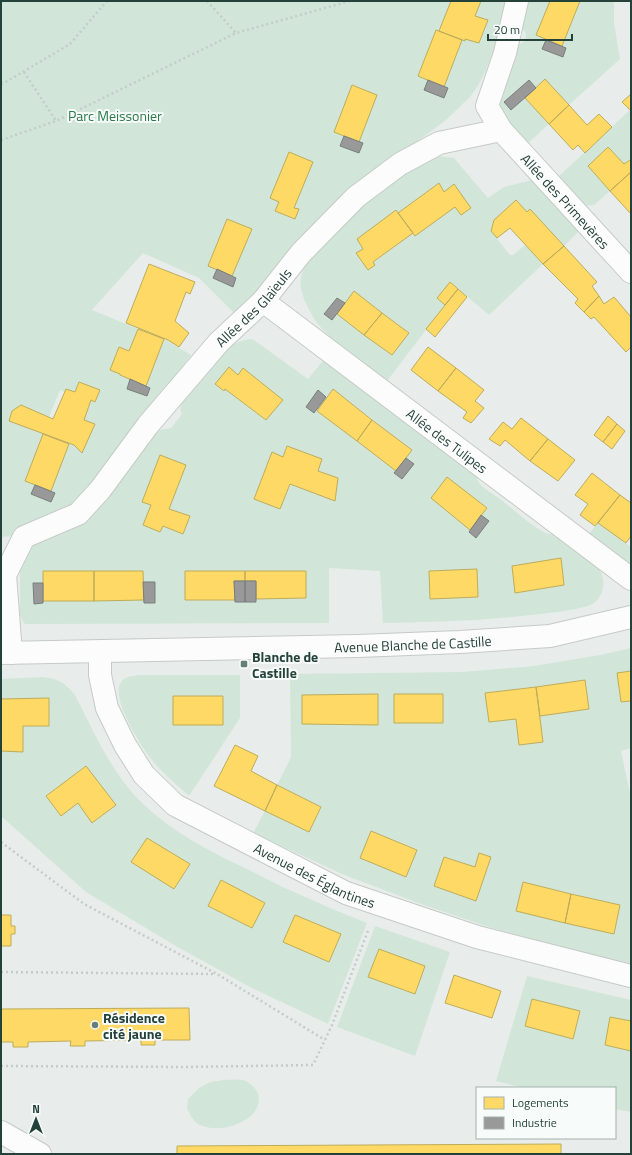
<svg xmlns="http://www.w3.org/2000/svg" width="632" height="1155" font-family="'Titillium Web',sans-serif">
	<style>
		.green { fill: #d1e6d8; fill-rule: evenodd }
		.homes { fill: #ffd966; stroke: #bdac59 }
		.industry { fill: #999; stroke: #767f7c }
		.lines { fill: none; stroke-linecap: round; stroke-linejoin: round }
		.minor-casing { stroke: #c5cac8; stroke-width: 24 }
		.path { stroke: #c3ccca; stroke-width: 2.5; stroke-dasharray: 2 3; stroke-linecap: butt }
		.minor { stroke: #fcfcfc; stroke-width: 22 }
		.poi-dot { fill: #697e78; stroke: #f7fbf9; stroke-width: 1.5 }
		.labels { text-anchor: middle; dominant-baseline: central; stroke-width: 4; stroke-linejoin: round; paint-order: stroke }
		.park-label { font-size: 14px; fill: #2d7a4b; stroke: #f7fbf9 }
		.street-label { font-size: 14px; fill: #24423a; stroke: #f7fbf9 }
		.poi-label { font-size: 14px; font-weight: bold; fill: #24423a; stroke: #f7fbf9; text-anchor: start }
	</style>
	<rect width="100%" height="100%" fill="#e8edeb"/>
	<!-- green -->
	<path class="green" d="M1 1H451L439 31 436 30 418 76 428 80 424 90 444 98 448 88 444 87 462 40 464 41 465 39 480 43 488 21 475 16 481 1H506L493 52 486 70 479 84 470 97 446 120 407 149 281 266 236 315 199 278 143 253 92 310 138 329 129 351 119 347 120 376 130 379 127 389 147 396 150 388 146 386 164 339 191 355 103 471 75 503 13 536 1 537ZM352 85 377 95 359 142 363 143 359 153 340 146 344 136 334 132ZM289 152 313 162 294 208 299 210 295 219 275 211 279 202 270 198ZM227 219 252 229 232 276 236 278 233 287 213 278 217 269 208 265ZM79 382 91 400 84 420 82 453 74 445 69 444 51 491 55 493 51 501 31 494 35 485 25 481 43 434 9 421 12 411 21 405 49 417 60 390 65 392 66 389 75 392Z
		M525 1H550L536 35 546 40 542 49 562 57 566 48 562 46 580 1H614V23L620 59 569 105 545 79 536 88 528 80 504 102 511 110 525 98 549 124 526 145 510 128 502 112 499 100 516 46 525 41 526 33 520 27Z
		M630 110 631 161 629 160 624 164 608 148 588 166 610 191 594 205 582 206 557 178Z
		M431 155 454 158 488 198 504 187 532 180 579 231 564 246 530 210 527 212 516 200 494 220 491 231 510 255H513L525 245 543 264 489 315 450 282 437 298 445 305 387 381C366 365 329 341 315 320 308 308 298 291 301 277 303 267 310 260 317 252 349 213 390 185 431 155ZM438 183 444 192 454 184 471 208 461 215 455 207 415 236 413 233 373 262 375 265 368 270 356 254 363 249 396 211 398 213ZM354 291 409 333 391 355 337 314 332 319 324 313 337 298 345 303Z
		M250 339 254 340 308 379 326 357 476 472C477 475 477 481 479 483 484 489 493 494 499 498 513 509 527 522 542 531 547 535 554 534 559 536 565 539 595 564 599 569 608 581 603 601 588 606 570 611 550 613 531 615 482 621 433 622 383 623L380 571 329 568V623L25 624 23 621 20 615V573L22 564 30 548 38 541 82 523 96 510 154 436 160 430 171 428 182 414 180 409 182 402C199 378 217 344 250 339ZM229 368 238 375 243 368 282 400 265 420 225 389 223 391 215 384ZM333 389 412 450 406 458 413 464 402 479 394 474 396 471 317 411 314 413 306 407 318 391 326 397ZM287 446 322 459 318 471 338 478 290 484 280 509 254 499 272 453 283 457ZM160 455 186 465 169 509 189 516 183 534 163 526 160 532 143 525 151 505 143 502ZM447 477 487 508 481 515 489 522 476 538 469 532 470 530 431 498ZM561 558 564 585 515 593 512 566ZM477 569 478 597 430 599 429 571ZM43 571H143V582H155V603H144V600L43 601V603L34 604 33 583H43ZM185 571H306V598L256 599V602H235V600H185Z
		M598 523 631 547V566L588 535Z
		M631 648V671L617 673 621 702 631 701V748L621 751 631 798V963L559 947 489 927 418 903 342 874 253 833 265 811 309 832 321 808 277 785 291 757 290 674 462 672 534 666 600 655ZM585 680 589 709 540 716 543 742 519 744 516 719 489 722 485 693ZM378 694V725L302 724V695ZM394 694H443V723H394ZM371 831 417 849 405 877 360 858ZM479 853 490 857 476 901 434 886 444 857 475 867ZM523 882 620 905 614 934 516 911Z
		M139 675H240V718L189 796C176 784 162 773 151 759 141 746 108 695 122 681 126 676 134 676 139 675ZM173 696H222L223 725H174Z
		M43 677C60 679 65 683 75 695 91 726 105 758 126 785 157 824 201 847 245 868 261 876 277 885 294 892 318 903 342 913 367 923L328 1024 250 987 174 945 86 892 1 816V751H23V726L49 698 1 699V679ZM86 766 116 805 93 823 78 803 61 816 46 796ZM147 838 190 864 175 889 132 862ZM221 880 265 903 252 928 208 906ZM295 915 341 934 329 962 284 942Z
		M375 926 450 952 415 1056 337 1027ZM379 950 425 966 416 993 368 977Z
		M527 976 631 1000V1021L610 1017 605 1045 631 1051V1112L615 1109V1088H524L496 1081ZM532 999 580 1012 573 1038 525 1026Z
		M224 1080C232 1080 243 1078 249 1083 263 1092 262 1108 248 1118 235 1128 213 1132 198 1124 193 1121 190 1114 187 1109L188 1099 199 1088 210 1082Z"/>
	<!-- homes -->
	<path class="homes" d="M451 1H481L475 16 488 20 479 43 465 39V41L439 31Z
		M550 1H580L562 46 536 35Z
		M436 30 462 40 444 87 418 76Z
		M545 79 569 105 549 124 525 98Z
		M352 85 377 95 359 142 334 132Z
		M631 94V110H630L622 102Z
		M569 105 587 125 599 114 612 127 585 153 578 145 573 150 549 124Z
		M608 147 624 164 630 160 631 161V172L610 191 588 166Z
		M289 152 313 162 294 208 299 209 295 219 275 211 279 202 270 198Z
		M631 172V214L610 191Z
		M439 183 444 192 454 184 471 208 461 215 455 207 415 236 398 213Z
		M516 200 527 212 530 209 564 246 543 264 510 228 497 238 491 231 494 220Z
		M396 210 413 233 373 262 375 265 368 270 356 253 363 249 357 239Z
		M227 219 252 229 232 276 208 266Z
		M564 246 597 282 592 286 599 296 584 312 575 303 578 299 543 264Z
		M149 264 195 282 190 294 186 292 175 321 189 333 179 347 168 340 126 323Z
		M450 282 458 289 445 305 437 298Z
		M458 289 467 297 435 337 426 329Z
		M354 291 382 313 364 335 337 314Z
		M599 296 604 304 614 297 631 317V347L626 352 594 317 591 319 584 312Z
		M382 313 409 333 392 355 364 335Z
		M138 329 164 339 146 386 120 375V374L110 370 119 347 129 351Z
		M428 347 456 368 438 391 411 370Z
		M229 367 238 375 243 368 283 400 266 420 225 389 224 391 215 384Z
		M456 368 484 390 475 401 484 408 471 423 463 418 467 412 438 391Z
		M79 382 100 390 95 402 91 400 84 420 95 424 82 453 74 445 9 421 12 411 21 405 53 419 66 389 75 392Z
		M333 389 372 420 357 441 317 411Z
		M608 416 617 424 603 442 594 435Z
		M521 418 548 439 530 461 505 440 500 446 489 439 503 422 512 429Z
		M372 420 412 450 396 471 357 441Z
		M617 424 625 431 612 449 603 442Z
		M43 434 69 444 51 491 25 481Z
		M548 439 575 460 558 481 530 461Z
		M287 446 322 459 318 471 338 478 335 501 290 484 280 509 254 499 272 452 283 457Z
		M160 455 186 465 169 509 190 516 183 534 163 526 160 532 143 525 151 505 142 502Z
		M592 473 620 495 595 526 580 515 588 504 575 495Z
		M447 477 487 508 470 530 431 498Z
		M620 495 631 503V536L626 543 598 523Z
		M561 558 564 585 515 593 512 566Z
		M477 569 478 597 430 599 429 571Z
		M43 571H94V601H43Z
		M94 571H143L144 600 94 601Z
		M185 571H245V581H234L235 600H185Z
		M245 571H306V598L256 599V581H245Z
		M631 671V701L621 702 617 673Z
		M585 680 589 709 540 716 536 687Z
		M536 687 543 742 519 745 516 719 489 722 485 693Z
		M378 694V725L302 724V695Z
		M394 694H443V723H394Z
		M173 696H223V725H173Z
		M49 698V726H23V752L1 751V699Z
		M235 745 258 756 251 771 277 785 265 811 214 786Z
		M86 766 116 805 92 823 78 803 61 816 46 796Z
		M277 785 321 807 309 832 265 811Z
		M371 831 417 850 406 877 360 858Z
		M147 838 190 864 174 889 131 862Z
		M479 853 491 857 476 901 434 886 444 857 475 867Z
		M221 880 265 903 252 928 208 906Z
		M523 882 571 894 565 923 516 911Z
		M571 894 620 905 614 934 565 923Z
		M1 915H11V926H15V934H11V946H1Z
		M295 915 341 934 329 962 283 942Z
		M379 949 425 966 415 994 368 977Z
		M454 975 501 991 492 1018 445 1003Z
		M532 999 580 1011 573 1039 525 1026Z
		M189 1008 190 1040H155V1045H141V1040L85 1041V1046H70L71 1041 28 1042V1047H13V1042H1V1009Z
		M610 1017 631 1021V1051L605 1045Z
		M561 1144V1154H177V1146Z"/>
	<!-- industry -->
	<path class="industry" d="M546 40 566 48 563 57 542 49Z
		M428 80 448 88 444 98 424 90Z
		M529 80 536 88 511 110 504 102Z
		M344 136 363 143 359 153 340 146Z
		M217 269 236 278 233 287 213 278Z
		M337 298 345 303 332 320 324 314Z
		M130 379 150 388 147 396 127 389Z
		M318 390 326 397 314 413 306 407Z
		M406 458 414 464 402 479 394 473Z
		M35 485 55 493 51 502 31 494Z
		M481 515 489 521 476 538 469 532Z
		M234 581H245V602H235Z
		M245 581H256V602H245Z
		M143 582H155V603H144Z
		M33 583H43V603L34 604Z"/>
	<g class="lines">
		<defs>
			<g id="minor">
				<path id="s1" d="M501 130 631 272"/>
				<path id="s2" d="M263 301 631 579"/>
				<path id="s3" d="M100 652V675L107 708 125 745 144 775 175 805 346 893 477 937 631 976"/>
				<path id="s4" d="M1 653 358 646 460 642 550 636 631 617"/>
				<path id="s5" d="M11 653 5 575 24 537 78 514 100 490 148 425 219 342 263 301 301 253 356 197 400 164 439 143 501 130 487 106 505 53 517 1"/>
				<path d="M1 1132 40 1154"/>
			</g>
		</defs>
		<!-- minor casing -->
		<use href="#minor" class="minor-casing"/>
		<!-- path -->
		<path class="path" d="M207 1 236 33
			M24 72 56 121
			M1 84 4 83 70 44 107 1
			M1 140 56 121 236 33 350 1
			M1 842 84 904 217 974 325 1040
			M1 972 216 974
			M1 1066 187 1067 313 1065 332 1025 369 928"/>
		<!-- minor -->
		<use href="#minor" class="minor"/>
	</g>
	<!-- markers -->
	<g class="poi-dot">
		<rect x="240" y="660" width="8" height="8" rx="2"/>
		<circle cx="95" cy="1025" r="4"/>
	</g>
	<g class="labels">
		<!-- park labels -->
		<g class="park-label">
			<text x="115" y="115">Parc Meissonier</text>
		</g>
		<!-- street labels -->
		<g class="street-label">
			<text stroke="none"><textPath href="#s1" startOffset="96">Allée des Primevères</textPath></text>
			<text stroke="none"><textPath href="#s5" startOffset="451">Allée des Glaïeuls</textPath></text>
			<text stroke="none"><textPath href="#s2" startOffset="231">Allée des Tulipes</textPath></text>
			<text stroke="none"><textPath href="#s4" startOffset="412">Avenue Blanche de Castille</textPath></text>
			<text stroke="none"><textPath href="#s3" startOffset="333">Avenue des Églantines</textPath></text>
		</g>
		<!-- poi labels -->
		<g class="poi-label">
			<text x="252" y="656">Blanche de<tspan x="252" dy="16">Castille</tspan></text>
			<text x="103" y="1017">Résidence<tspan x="103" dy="16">cité jaune</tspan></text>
		</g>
	</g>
	<!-- border -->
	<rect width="632" height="1155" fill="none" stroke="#24423a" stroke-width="4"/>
	<!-- legend -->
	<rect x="476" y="1087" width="140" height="52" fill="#f7fbf9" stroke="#a3b1ad"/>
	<rect x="484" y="1097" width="20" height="12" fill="#ffd966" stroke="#a3b1ad"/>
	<text x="512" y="1107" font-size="12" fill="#24423a">Logements</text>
	<rect x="484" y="1117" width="20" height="12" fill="#999999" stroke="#a3b1ad"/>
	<text x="512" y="1127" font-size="12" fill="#24423a">Industrie</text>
	<!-- north arrow -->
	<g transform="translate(36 1119)" stroke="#f7fbf9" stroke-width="3" paint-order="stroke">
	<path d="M0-3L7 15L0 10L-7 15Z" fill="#24423a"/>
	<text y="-6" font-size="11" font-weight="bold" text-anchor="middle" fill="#24423a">N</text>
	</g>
	<!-- scale -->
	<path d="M488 34v6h84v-6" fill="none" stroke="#24423a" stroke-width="2"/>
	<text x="494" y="34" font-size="12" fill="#24423a" stroke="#f7fbf9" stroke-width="3" paint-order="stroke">20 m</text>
</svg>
